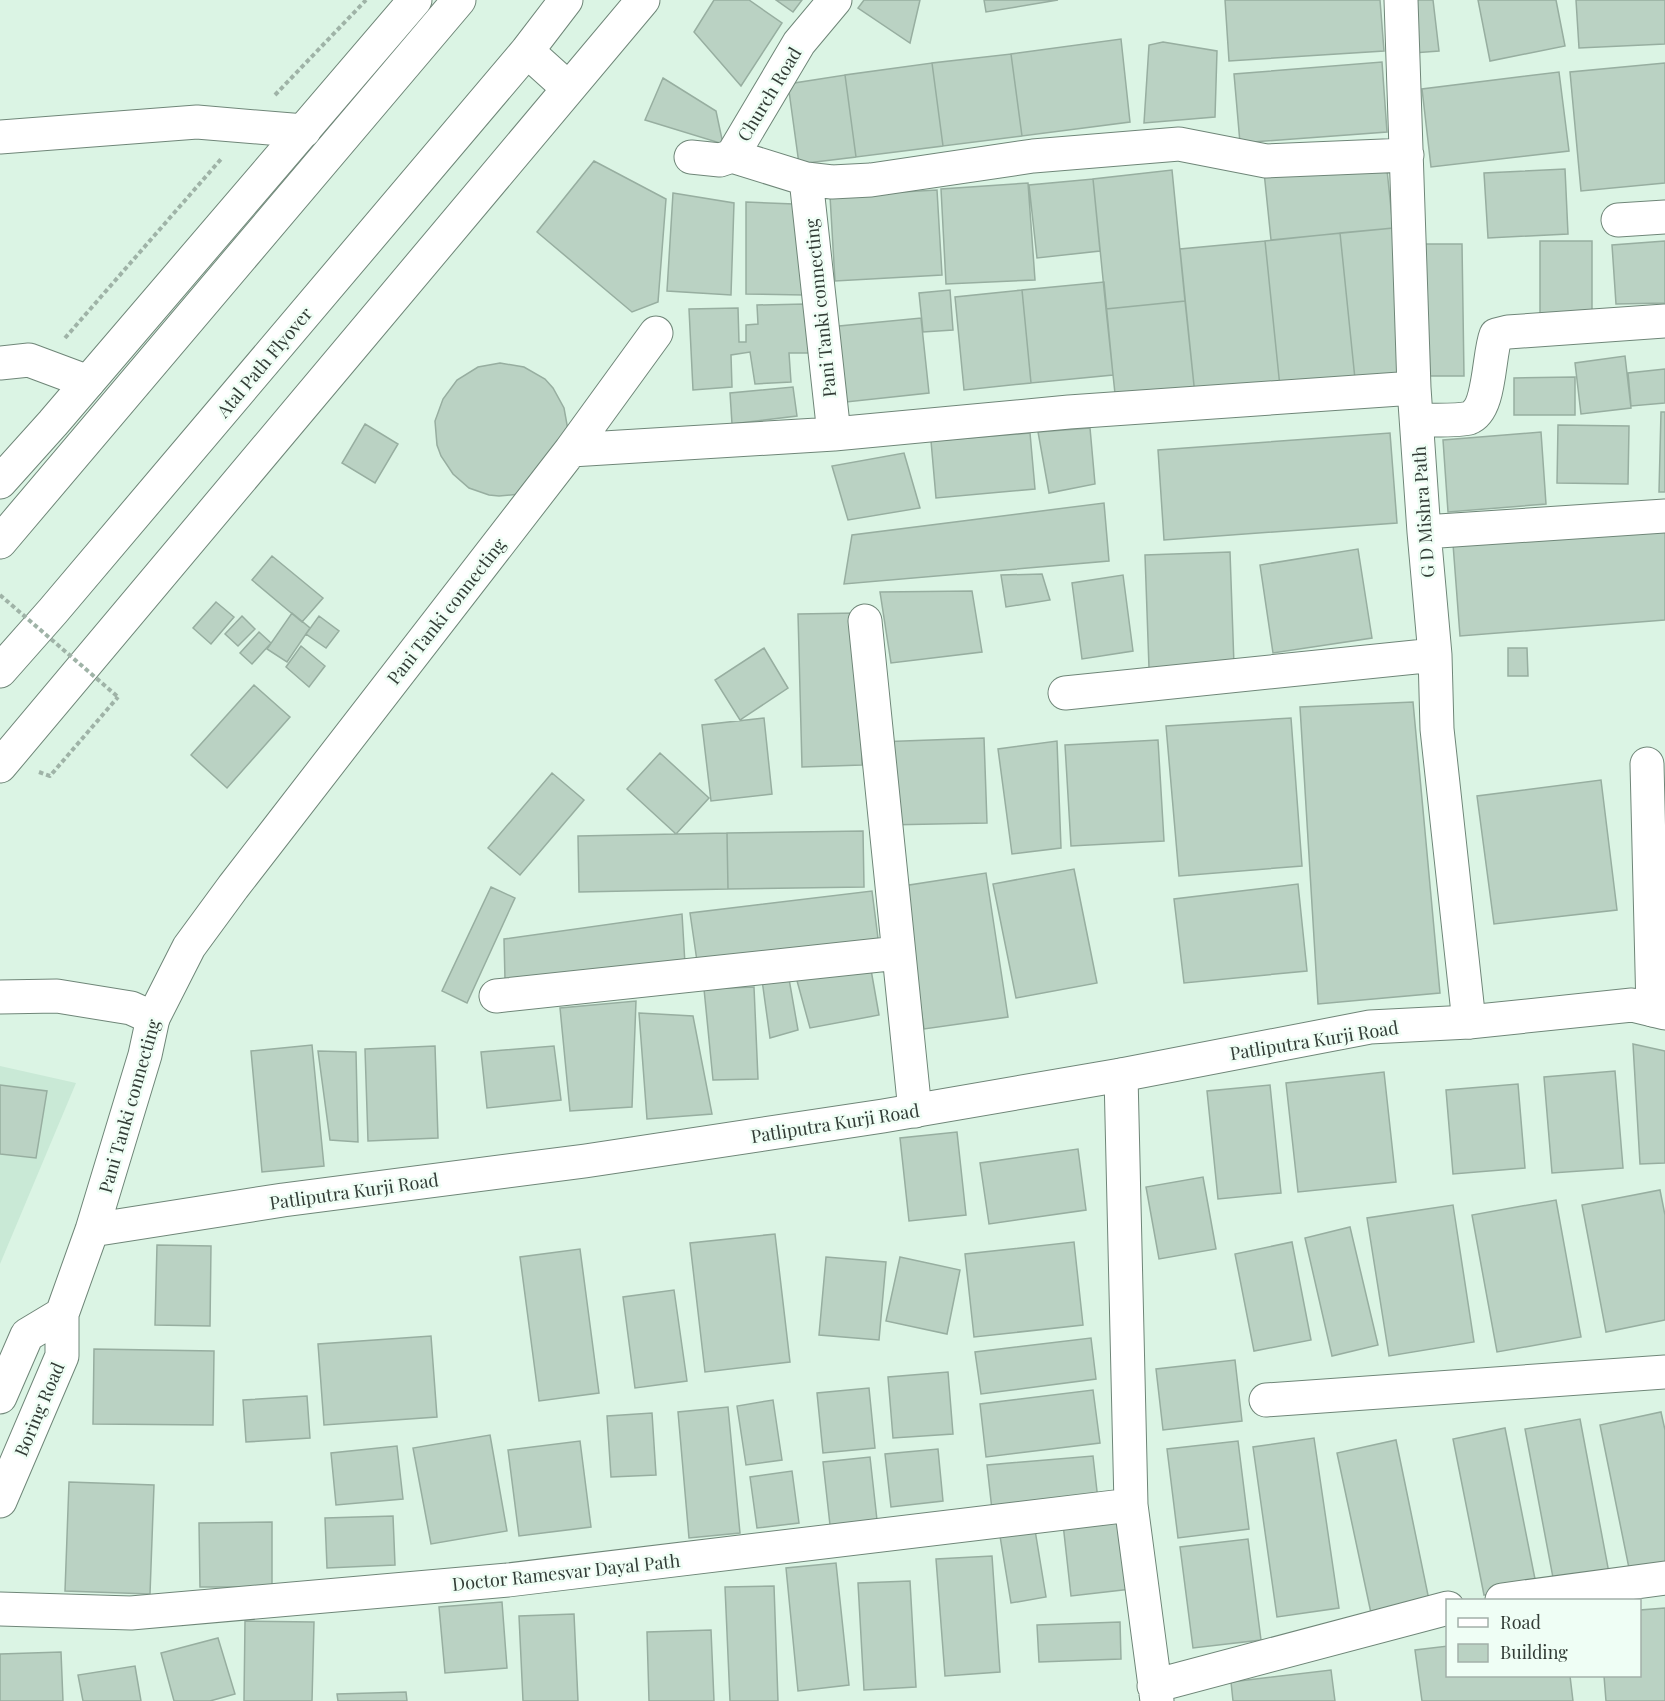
<svg xmlns="http://www.w3.org/2000/svg" width="1665" height="1701" font-family="'Playfair Display',serif">
	<style>
		.built { fill: #c9e9d6 }
		.building { fill: #bad2c3; stroke: #97aea0; stroke-width: 1.5 }
		.lines { fill: none; stroke-linecap: round; stroke-linejoin: round }
		.minor-casing { stroke: #6f8678; stroke-width: 35 }
		.tertiary-casing { stroke: #6f8678; stroke-width: 35 }
		.primary-casing { stroke: #6f8678; stroke-width: 35 }
		.path { stroke: #9fb3a7; stroke-width: 4; stroke-dasharray: 4.5 3; stroke-linecap: butt }
		.minor { stroke: #fff; stroke-width: 33 }
		.tertiary { stroke: #fff; stroke-width: 33 }
		.primary { stroke: #fff; stroke-width: 33 }
		.path-bridge { stroke: #9fb3a7; stroke-width: 4; stroke-dasharray: 4.5 3; stroke-linecap: butt }
		.labels { text-anchor: middle; dominant-baseline: central; stroke-width: 5; stroke-linejoin: round; paint-order: stroke }
		.street-label { font-size: 18px; fill: #323c36; stroke: #effef5 }
	</style>
	<rect width="100%" height="100%" fill="#dbf4e4"/>
	<!-- built -->
	<path class="built" d="M0 1066 76 1083 0 1264Z"/>
	<!-- building -->
	<path class="building" d="M714 0H749L782 23 741 86 694 32Z
		M776 0H802L793 12Z
		M864 0H920L910 43 858 8Z
		M984 0H1058L986 12Z
		M1225 0H1380L1384 51 1229 61Z
		M1407 0H1433L1439 51 1413 53Z
		M1478 0H1556L1565 46 1490 61Z
		M1576 0H1665V44L1579 48Z
		M1121 39 1130 122 1022 136 1011 54Z
		M1163 42 1217 51 1215 117 1144 123 1149 45Z
		M1011 54 1022 136 943 146 932 63Z
		M1382 62 1387 132 1240 143 1234 74Z
		M932 63 943 146 856 157 845 75Z
		M1665 63V183L1581 191 1570 72Z
		M1559 72 1569 151 1431 167 1422 89Z
		M845 75 856 157 799 164 788 84Z
		M663 78 716 111 723 144 645 120Z
		M1386 160 1393 228 1271 240 1264 172Z
		M594 161 666 199 658 302 632 312 537 232Z
		M1565 169 1568 234 1488 238 1484 173Z
		M1172 170 1185 301 1106 309 1093 179Z
		M1093 179 1100 251 1037 258 1029 185Z
		M1028 183 1035 280 946 284 941 189Z
		M937 190 942 275 835 281 830 196Z
		M673 193 734 203 731 295 667 291Z
		M746 202 794 204 804 295 746 294Z
		M1393 228 1408 374 1355 379 1340 233Z
		M1340 233 1355 379 1280 387 1265 241Z
		M1265 241 1280 387 1195 395 1180 249Z
		M1540 241H1592V316L1540 317Z
		M1665 241V303L1616 304 1612 245Z
		M1423 244H1462L1464 376H1424Z
		M1104 282 1113 375 1031 383 1022 290Z
		M950 290 953 330 923 332 919 293Z
		M1022 290 1031 383 964 390 955 297Z
		M1185 301 1195 395 1116 403 1106 309Z
		M805 304 809 353H789L791 382 755 384 750 352 731 355 732 387 693 390 689 309 738 308 739 342H746V325L758 324 757 305Z
		M921 318 929 393 837 403 829 327Z
		M1625 356 1631 408 1581 414 1575 363Z
		M500 363 524 367 545 379 553 388 564 408 568 430 520 494 499 496 489 495 469 488 453 474 441 456 437 445 435 421 443 399 457 380 478 367Z
		M1665 369V403L1631 406 1628 373Z
		M1575 377V415H1514V378Z
		M793 387 797 416 732 424 730 393Z
		M1661 412H1665V492H1659Z
		M365 424 398 444 375 483 342 463Z
		M1558 425 1629 426 1628 484 1557 483Z
		M1090 428 1095 484 1049 493 1038 432Z
		M1541 432 1546 504 1448 512 1443 440Z
		M1030 433 1035 489 936 498 931 441Z
		M1390 433 1397 523 1164 540 1158 450Z
		M904 453 920 508 848 520 832 466Z
		M1104 503 1109 561 844 584 852 535Z
		M1665 531V620L1460 636 1453 544Z
		M1358 549 1372 638 1273 653 1260 565Z
		M1230 552 1234 665 1149 668 1145 555Z
		M272 556 323 598 302 622 252 580Z
		M1042 574 1050 600 1006 607 1001 575Z
		M1123 575 1133 651 1082 659 1072 583Z
		M972 591 982 652 891 663 880 592Z
		M216 602 234 617 211 644 193 628Z
		M292 613 310 628 287 662 267 649Z
		M858 613 862 765 802 767 798 614Z
		M242 616 255 629 238 646 225 634Z
		M319 616 339 631 326 648 306 634Z
		M259 632 271 643 252 664 240 653Z
		M301 646 325 666 309 687 286 667Z
		M764 648 788 688 740 720 715 680Z
		M1508 648H1527L1528 676H1508Z
		M254 685 290 717 227 788 191 755Z
		M1413 702 1440 993 1318 1004 1300 707Z
		M764 718 772 794 711 801 702 725Z
		M1291 718 1302 866 1179 876 1166 726Z
		M984 738 987 823 885 825 877 742Z
		M1158 740 1164 841 1071 846 1065 745Z
		M1057 741 1061 848 1012 854 998 749Z
		M660 753 709 798 676 834 627 789Z
		M552 773 584 800 520 875 488 848Z
		M1601 780 1617 910 1494 924 1477 796Z
		M863 831 864 887 728 889 727 833Z
		M727 833 728 889 579 892 578 836Z
		M1074 869 1097 983 1016 998 993 884Z
		M986 873 1008 1017 924 1029 903 886Z
		M1298 884 1307 971 1184 983 1174 899Z
		M491 887 515 898 467 1003 442 991Z
		M872 891 879 946 698 968 690 913Z
		M682 914 685 964 505 980 504 939Z
		M870 964 879 1015 810 1028 796 977Z
		M789 979 798 1030 770 1038 762 980Z
		M754 987 758 1079 713 1080 704 989Z
		M636 1001 632 1107 570 1111 560 1008Z
		M639 1013 693 1016 712 1114 647 1119Z
		M1633 1044 1665 1051V1163L1640 1164Z
		M312 1045 324 1166 262 1172 251 1051Z
		M435 1046 438 1138 368 1141 365 1049Z
		M554 1046 561 1100 487 1108 481 1052Z
		M318 1051 356 1052 358 1142 330 1140Z
		M1615 1071 1623 1168 1552 1173 1544 1077Z
		M1384 1072 1396 1182 1298 1192 1286 1083Z
		M1518 1084 1525 1168 1453 1174 1446 1090Z
		M0 1085 47 1091 36 1158 0 1154Z
		M1270 1085 1281 1193 1218 1199 1207 1091Z
		M957 1132 966 1215 909 1221 900 1138Z
		M1078 1149 1086 1210 989 1224 980 1163Z
		M1203 1177 1216 1249 1159 1259 1146 1187Z
		M1660 1190 1665 1215V1320L1606 1332 1582 1205Z
		M1556 1200 1581 1337 1497 1352 1472 1215Z
		M1453 1205 1474 1342 1389 1356 1367 1218Z
		M1350 1227 1378 1345 1332 1356 1305 1238Z
		M775 1234 790 1362 705 1372 690 1243Z
		M1074 1242 1083 1325 974 1337 965 1254Z
		M1292 1242 1311 1340 1254 1351 1235 1254Z
		M157 1245 211 1246 210 1326 155 1325Z
		M580 1249 599 1393 539 1401 520 1257Z
		M826 1257 886 1262 879 1340 819 1335Z
		M900 1257 960 1270 947 1334 886 1321Z
		M674 1290 687 1381 635 1388 623 1297Z
		M431 1336 437 1417 324 1425 318 1344Z
		M1091 1338 1096 1379 981 1394 975 1352Z
		M94 1349 214 1351 213 1425 93 1424Z
		M1235 1360 1242 1421 1163 1430 1156 1369Z
		M948 1372 953 1434 893 1438 888 1377Z
		M869 1388 875 1448 823 1453 817 1393Z
		M1093 1390 1100 1443 986 1457 980 1404Z
		M307 1396 310 1438 246 1442 243 1400Z
		M773 1400 782 1460 746 1465 737 1406Z
		M728 1407 740 1533 689 1538 678 1412Z
		M1661 1412 1665 1430V1566L1630 1573 1600 1425Z
		M652 1413 656 1475 611 1477 607 1416Z
		M1580 1419 1609 1573 1554 1583 1525 1429Z
		M1505 1428 1536 1584 1484 1595 1453 1439Z
		M490 1435 507 1531 431 1544 413 1448Z
		M1314 1438 1339 1608 1277 1617 1253 1447Z
		M1396 1440 1429 1600 1371 1613 1337 1453Z
		M580 1441 591 1527 519 1536 508 1450Z
		M1238 1441 1249 1529 1178 1538 1167 1449Z
		M397 1446 403 1499 336 1505 331 1453Z
		M938 1449 943 1501 891 1507 885 1454Z
		M1093 1456 1098 1500 992 1510 987 1465Z
		M870 1457 877 1520 830 1525 823 1462Z
		M792 1471 799 1523 757 1528 750 1477Z
		M69 1482 154 1485 150 1594 65 1591Z
		M393 1516 395 1565 327 1568 325 1518Z
		M1131 1516 1140 1588 1071 1596 1063 1524Z
		M272 1522V1587H200L199 1523Z
		M1035 1530 1046 1597 1011 1603 1000 1536Z
		M1248 1539 1261 1640 1193 1648 1180 1547Z
		M992 1556 1000 1672 945 1676 936 1559Z
		M836 1563 849 1685 798 1691 786 1568Z
		M910 1581 916 1687 864 1690 858 1583Z
		M774 1586 778 1701H730L725 1587Z
		M502 1602 507 1668 445 1673 439 1607Z
		M1665 1608V1701H1606L1604 1676H1640V1610Z
		M574 1614 578 1701H523L519 1616Z
		M245 1621 314 1622 312 1701H244Z
		M1120 1622 1121 1659 1039 1662 1037 1625Z
		M711 1630 714 1701H649L647 1632Z
		M218 1638 235 1694 210 1701H174L161 1653Z
		M1448 1646V1676H1570L1573 1701H1422L1415 1650Z
		M61 1652 63 1701H0V1654Z
		M135 1666 141 1701H83L78 1675Z
		M1331 1670 1335 1701H1233L1231 1682Z
		M406 1692 407 1701H338L337 1694Z"/>
	<g class="lines">
		<defs>
			<path id="minor" d="M1401 0 1414 388 1424 532 1435 655 1437 729 1469 1022
				M0 137 197 122 304 131
				M732 156 806 179 832 182 871 180 1033 156 1179 144 1266 161 1407 155
				M691 157 720 160 732 156 799 43 835 0
				M1618 220 1665 217
				M0 363 29 360 88 382
				M1417 420C1428 420 1460 421 1469 418 1491 410 1488 355 1496 335L1508 332 1665 321
				M834 434 1069 412 1414 388
				M571 450 656 333
				M1424 532 1665 516
				M865 621 915 1111
				M1065 693 1435 655
				M1647 764 1653 1010
				M496 996 898 953
				M153 1018 189 947 233 887 571 450 834 434 806 179
				M1121 1075 1131 1505 1157 1701
				M1266 1400 1665 1372
				M1502 1600 1665 1578
				M0 1609 131 1613 508 1580 1131 1505
				M1154 1686 1448 1608"/>
			<path id="tertiary" d="M0 482 53 423 415 0
				M0 766 643 0
				M0 997 57 996 131 1008 153 1018 145 1055 92 1230 62 1314V1356L0 1501
				M92 1230 283 1200 585 1161 883 1116 1121 1075 1370 1027 1469 1022 1632 1005 1665 1013
				M0 1397 27 1335 62 1314"/>
			<path id="primary" d="M527 51 568 88
				M0 542 459 0
				M0 671 53 611 527 51 566 0"/>
		</defs>
		<!-- minor casing -->
		<use href="#minor" class="minor-casing"/>
		<!-- tertiary casing -->
		<use href="#tertiary" class="tertiary-casing"/>
		<!-- primary casing -->
		<use href="#primary" class="primary-casing"/>
		<!-- path -->
		<path class="path" d="M275 95 366 0
			M65 338 222 158
			M39 772 50 776 118 697"/>
		<!-- minor -->
		<use href="#minor" class="minor"/>
		<!-- tertiary -->
		<use href="#tertiary" class="tertiary"/>
		<!-- primary -->
		<use href="#primary" class="primary"/>
		<!-- path-bridge -->
		<path class="path-bridge" d="M0 595 118 697"/>
	</g>
	<g class="labels">
		<!-- street labels -->
		<g class="street-label">
			<text transform="translate(769 94) rotate(-59)">Church Road</text>
			<text transform="translate(820 308) rotate(-96)">Pani Tanki connecting</text>
			<text transform="translate(264 362) rotate(-50)">Atal Path Flyover</text>
			<text transform="translate(1423 512) rotate(-94)">G D Mishra Path</text>
			<text transform="translate(446 611) rotate(-52)">Pani Tanki connecting</text>
			<text transform="translate(1314 1040) rotate(-9)">Patliputra Kurji Road</text>
			<text transform="translate(129 1106) rotate(-74)">Pani Tanki connecting</text>
			<text transform="translate(835 1123) rotate(-9)">Patliputra Kurji Road</text>
			<text transform="translate(354 1191) rotate(-8)">Patliputra Kurji Road</text>
			<text transform="translate(39 1409) rotate(-67)">Boring Road</text>
			<text transform="translate(566 1572) rotate(-6)">Doctor Ramesvar Dayal Path</text>
		</g>
	</g>
	<!-- legend -->
	<rect x="1446" y="1599" width="195" height="78" fill="#effef5" stroke="#a3b0a9" stroke-width="1.5"/>
	<rect x="1458" y="1618" width="30" height="9" fill="#ffffff" stroke="#a3b0a9" stroke-width="1.5"/>
	<text x="1500" y="1629" font-size="18" fill="#323c36">Road</text>
	<rect x="1458" y="1644" width="30" height="18" fill="#bad2c3" stroke="#a3b0a9" stroke-width="1.5"/>
	<text x="1500" y="1659" font-size="18" fill="#323c36">Building</text>
</svg>
